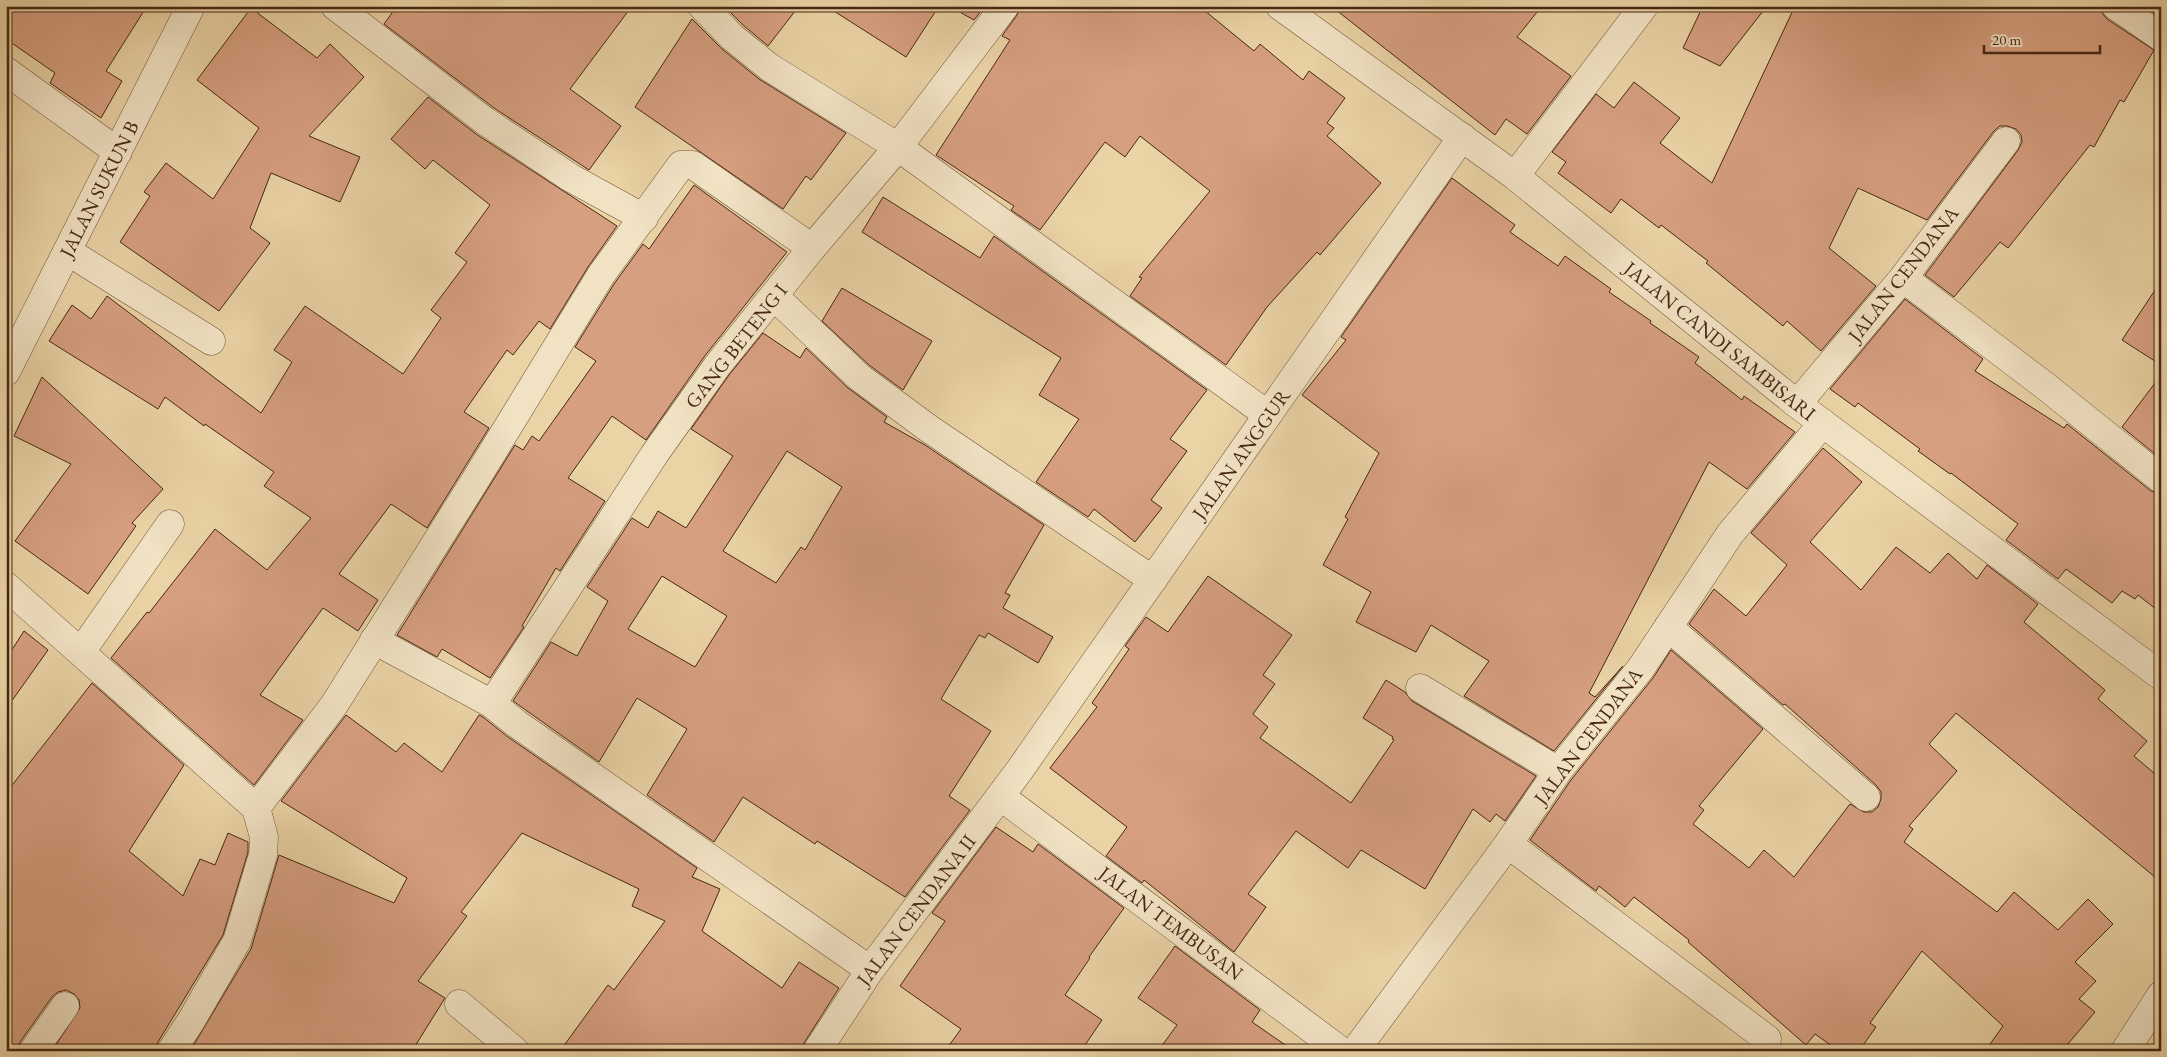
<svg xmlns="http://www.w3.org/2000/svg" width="2167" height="1057" font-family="'EB Garamond',serif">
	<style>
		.building { fill: #d69f80; stroke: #472713; fill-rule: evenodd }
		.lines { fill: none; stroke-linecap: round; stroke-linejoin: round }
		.minor-casing { stroke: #705238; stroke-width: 29 }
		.minor { stroke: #f1e2c4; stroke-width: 28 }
		.labels { text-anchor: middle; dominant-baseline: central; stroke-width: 4.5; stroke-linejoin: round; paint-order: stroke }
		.street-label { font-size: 20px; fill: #472713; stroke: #f1e2c4 }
	</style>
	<rect width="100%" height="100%" fill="#ead3a5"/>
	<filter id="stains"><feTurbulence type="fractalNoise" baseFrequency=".004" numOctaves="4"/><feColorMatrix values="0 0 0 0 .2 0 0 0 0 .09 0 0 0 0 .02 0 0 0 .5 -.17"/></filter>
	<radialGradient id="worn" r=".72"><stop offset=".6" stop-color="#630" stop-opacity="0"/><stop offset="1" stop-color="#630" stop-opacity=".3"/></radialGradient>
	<!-- building -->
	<path class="building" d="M15 6H147L106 71 122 81 101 118 50 83 55 73 6 39V19Z
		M397 6H632L570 89 621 126 589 170 494 108 384 24Z
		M724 6H799L768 46 743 25Z
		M826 6H939L906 57Z
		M949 6H985L974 20Z
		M1020 6H1199L1254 51 1260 44 1303 80 1309 71 1345 98 1327 123 1334 128 1327 136 1381 183 1320 255 1317 252 1267 307 1226 365 1130 296 1142 278 1139 277 1210 191 1140 136 1125 157 1105 142 1040 230 1011 210 1014 206 936 155 1010 40 1002 36 1017 15Z
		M1331 6H1542L1517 37 1571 76 1527 134 1506 119 1495 135Z
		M1703 6H1767L1720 66 1683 48Z
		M1795 6H2101L2102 13 2107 19 2154 50 2124 102 2120 100 2094 147 2090 145 2008 248 2000 242 1954 297 1925 275 2018 150 2022 142 2021 135 2016 129 2007 126H2000L1994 131 1927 220 1858 188 1829 248 1876 286 1821 351 1787 321 1783 326 1706 263 1708 261 1661 225 1659 228 1621 199 1611 213 1558 173 1566 162 1552 152 1596 94 1614 108 1634 82 1680 118 1660 143 1712 183Z
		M2144 6H2161V18Z
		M251 8 317 58 330 44 364 77 309 136 360 157 340 202 271 173 250 228 270 243 219 311 120 242 150 196 144 192 166 163 213 199 259 128 197 80Z
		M692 19 722 49 759 79 846 133 811 180 806 176 783 209 635 107Z
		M428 97 476 134 617 226 588 267 550 329 539 321 513 355 507 350 464 412 489 428 427 528 391 504 339 574 378 600 358 631 323 608 260 695 303 720 254 785 111 658 147 612 149 613 215 529 267 570 311 518 264 486 274 472 205 424 204 426 165 397 158 409 49 341 72 305 91 319 107 296 261 413 292 362 274 350 305 306 403 374 441 318 431 310 467 262 455 253 490 205 433 160 425 169 391 139Z
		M1452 178 1515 225 1510 232 1558 266 1565 256 1611 289 1609 292 1651 321 1650 323 1699 357 1695 363 1742 400 1744 396 1795 432 1747 489 1709 462 1589 693 1595 697 1623 666 1554 751 1464 696 1489 661 1431 625 1416 652 1356 622 1371 592 1323 565 1348 519 1345 517 1379 453 1302 395 1346 340 1341 337Z
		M694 185 787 252 704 357 646 440 612 416 568 478 605 501 560 571 556 568 522 626 524 627 490 678 442 649 437 657 397 635 515 445 523 450 532 436 539 441 596 361 575 347 614 284 643 244 649 249Z
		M883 197 980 258 994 236 1207 390 1170 439 1187 451 1151 500 1162 508 1135 542 1094 509 1088 517 1036 482 1079 419 1039 395 1061 358 862 232Z
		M2161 281V365L2122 340Z
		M842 288 932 341 903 390 869 365 822 321Z
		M1905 299 1983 359 1975 371 2064 428 2067 424 2151 491 2161 494V613L2138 595 2135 599 2122 591 2112 603 2066 569 2058 579 2006 540 2018 524 1951 473 1950 474 1918 451 1920 449 1858 403 1855 407 1830 389Z
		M763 333 800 358 806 348 848 388 887 417 884 422 925 445 1044 525 1005 593 1010 595 1003 608 1053 637 1038 663 988 633 985 638 979 635 941 699 991 731 949 796 970 810 905 897 817 841 815 844 743 797 714 842 647 795 687 729 637 698 599 762 513 701 551 642 577 656 608 601 587 587 632 518 648 528 658 511 686 528 733 456 691 429 729 375ZM787 451 842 487 805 550 801 547 776 583 723 551ZM662 576 727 616 695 667 628 629Z
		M2161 375V459L2122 427Z
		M42 377 163 489 132 523 136 526 88 594 15 541 71 464 14 436Z
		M1823 448 1862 482 1810 542 1861 590 1896 547 1930 573 1948 553 1977 579 1987 565 2038 604 2024 622 2105 690 2098 699 2147 741 2134 756 2161 779V882L1956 713 1929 744 1957 771 1909 826 1913 829 1904 842 1997 912 2014 892 2058 930 2088 899 2113 924 2075 962 2096 981 2079 999 2095 1012 2062 1051H1985L2003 1026 1922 951 1870 1023 1876 1027 1859 1051H1839L1815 1034 1806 1045 1688 942 1689 940 1634 897 1625 907 1599 886 1596 891 1530 840 1571 780 1653 678 1671 650 1763 729 1699 806 1704 810 1693 824 1749 868 1764 850 1794 877 1850 804 1864 812H1872L1878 807 1881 799V792L1876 785 1785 704 1783 705 1689 624 1714 589 1746 616 1787 565 1751 533Z
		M1208 576 1292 635 1263 675 1275 684 1253 714 1268 727 1260 738 1351 803 1394 740 1392 739 1393 737 1363 718 1386 680 1405 692 1412 701 1536 776 1505 821 1496 814 1490 822 1473 809 1425 889 1361 850 1348 868 1296 831 1248 894 1266 907 1234 952 1144 880 1142 883 1106 856 1127 827 1050 768 1097 707 1092 703 1129 649 1125 646 1146 617 1168 632Z
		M24 631 48 650 6 709V659Z
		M92 683 184 765 129 851 183 896 200 859 215 865 228 833 248 842V852L223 935 158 1042 155 1051H52L80 1008 79 1000 74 994 66 990 58 992 52 997 20 1042 18 1051H6V793Z
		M346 715 396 752 404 743 442 772 479 715 483 717 508 737 697 868 692 877 720 889 702 931 782 988 799 962 839 988 799 1051H560L608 985 614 990 665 921 632 906 639 889 522 833 461 912 467 916 418 981 445 998 412 1051H190L251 949 279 855 394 903 407 878 281 801Z
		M996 827 1033 852 1038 844 1124 908 1089 957 1090 958 1065 995 1102 1020 1081 1051H945L961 1029 900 986 945 921 932 913Z
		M1175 946 1260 1010 1252 1022 1294 1051H1158L1177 1025 1138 998Z"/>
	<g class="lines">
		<defs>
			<path id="minor" d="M335 6 485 121 571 178 644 218
				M702 6 732 37 769 67 898 147 1268 415
				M1280 6 1515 176 1797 404 2161 676
				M2116 6 2161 37
				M6 71 118 152
				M1515 176 1644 6
				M67 251 211 341
				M1903 278 2044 385 2161 479
				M775 297 859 377 928 428 1153 580
				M6 372 191 6
				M1797 404 1903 278 2006 141
				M6 586 256 808 264 837 263 855 237 941 191 1021 171 1051
				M1668 627 1866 797
				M374 640 492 704 517 724 870 970
				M81 652 170 524
				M1420 688 1558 771
				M492 704 654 455 717 366 812 248 898 147 1005 6
				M1000 796 1341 1051
				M256 808 334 705 476 479 601 275 681 165H693L812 248
				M1508 844 1767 1039
				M459 1004 515 1051
				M33 1051 65 1006
				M817 1051 870 970 1019 771 1462 137
				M1355 1051 1508 844 1558 771 1641 668 1730 534 1823 423
				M2125 1051 2161 995"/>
		</defs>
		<!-- minor casing -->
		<use href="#minor" class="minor-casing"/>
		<!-- minor -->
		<use href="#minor" class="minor"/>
	</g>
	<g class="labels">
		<!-- street labels -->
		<g class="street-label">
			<text transform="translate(99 189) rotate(-63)">JALAN SUKUN B</text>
			<text transform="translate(1903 274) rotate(-52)">JALAN CENDANA</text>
			<text transform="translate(1720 341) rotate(39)">JALAN CANDI SAMBISARI</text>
			<text transform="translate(736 346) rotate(-52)">GANG BETENG I</text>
			<text transform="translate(1241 454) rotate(-55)">JALAN ANGGUR</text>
			<text transform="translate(1588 736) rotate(-53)">JALAN CENDANA</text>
			<text transform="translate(916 910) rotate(-53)">JALAN CENDANA II</text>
			<text transform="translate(1171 923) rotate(37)">JALAN TEMBUSAN</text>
		</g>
	</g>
	<!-- margin -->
	<rect width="2167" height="1057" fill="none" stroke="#ead3a5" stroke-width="25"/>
	<rect x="8" y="8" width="2152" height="1042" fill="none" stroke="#472713" stroke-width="2.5"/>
	<rect x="12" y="12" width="2142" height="1032" fill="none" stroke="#472713"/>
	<!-- scale -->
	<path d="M1984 45v8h116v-8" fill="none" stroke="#472713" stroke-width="2.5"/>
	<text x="1992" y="45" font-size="15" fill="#472713" stroke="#f1e2c4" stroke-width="4" paint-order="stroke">20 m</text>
	<rect width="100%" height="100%" filter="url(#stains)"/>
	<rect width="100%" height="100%" fill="url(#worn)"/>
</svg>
